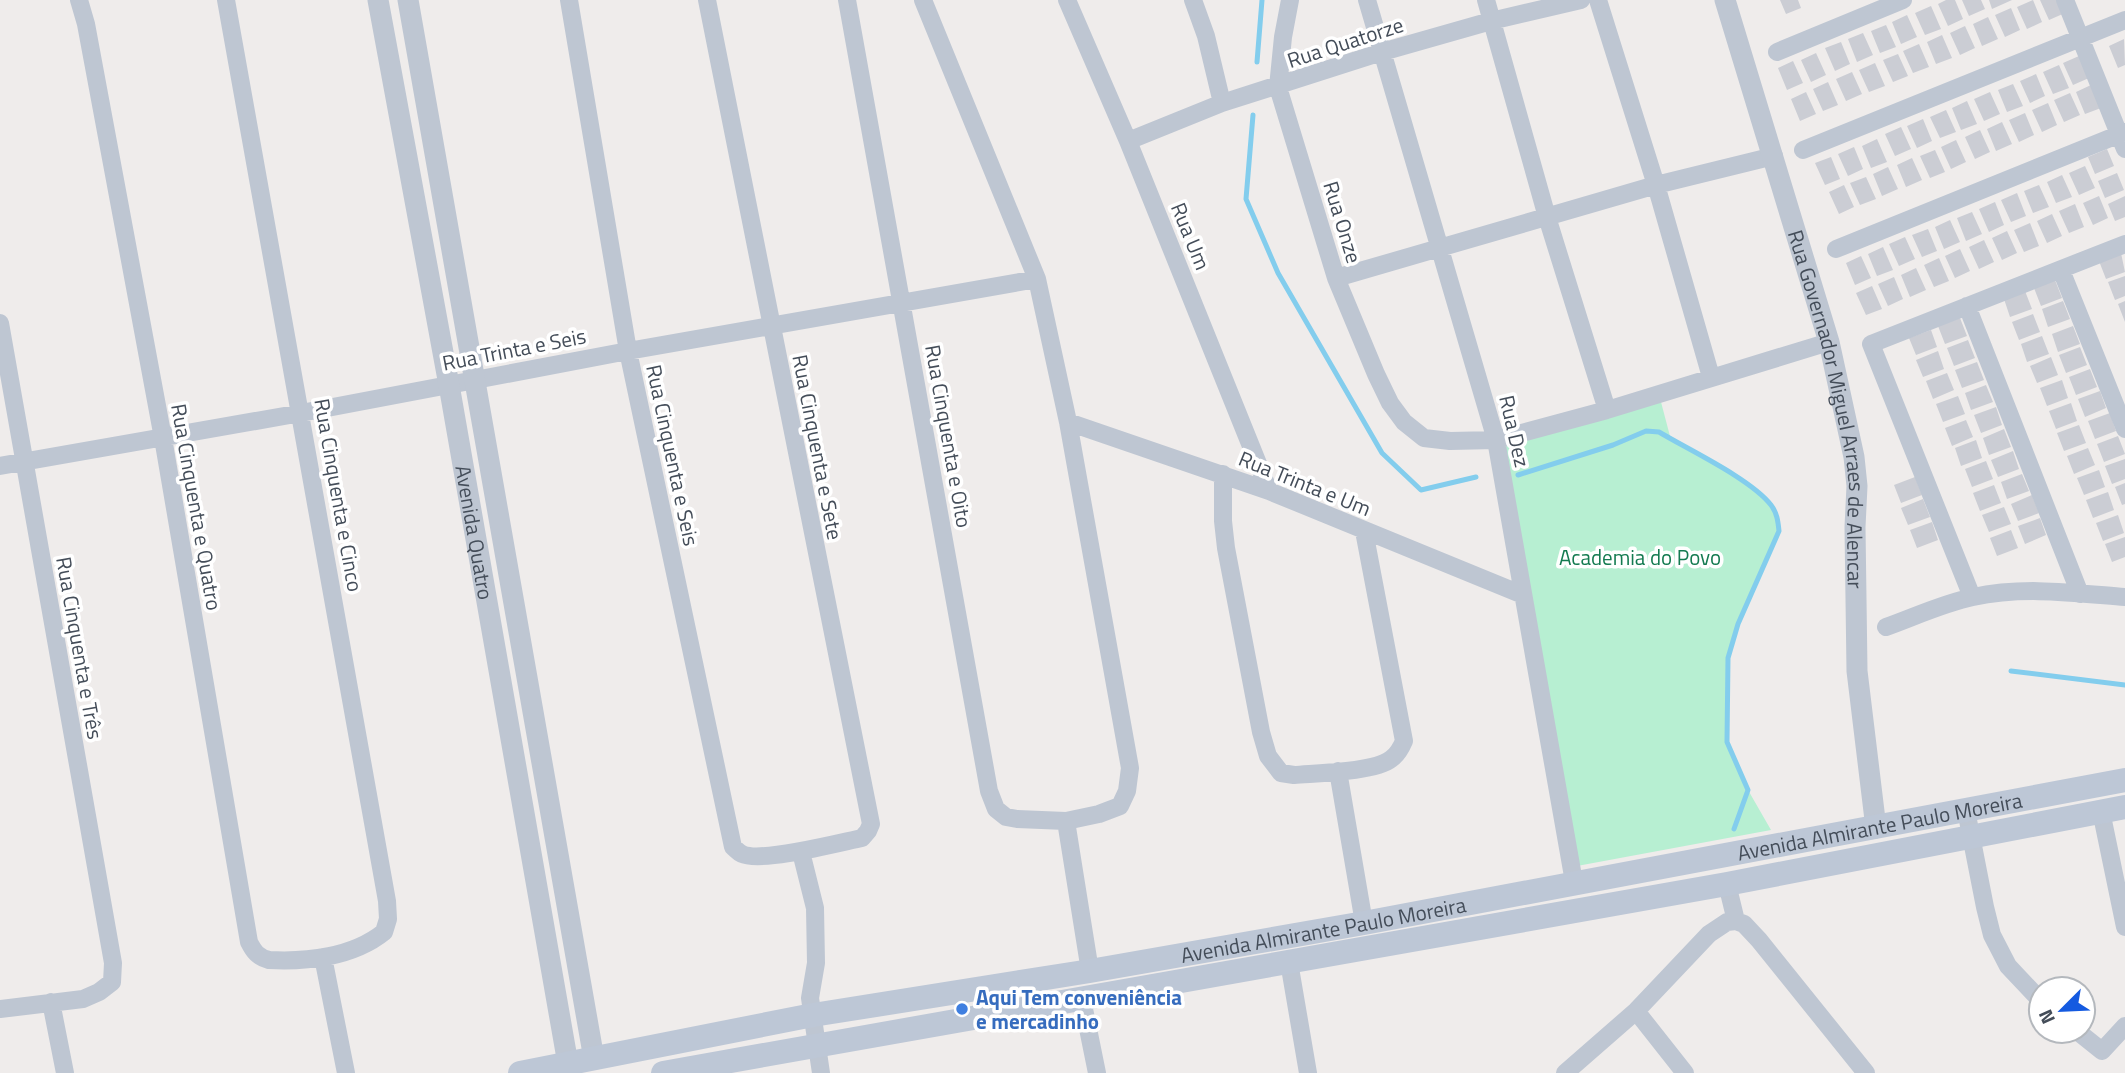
<svg xmlns="http://www.w3.org/2000/svg" width="2125" height="1073" font-family="'Titillium Web',sans-serif">
	<style>
		.green { fill: #b7efd2 }
		.lines { fill: none; stroke-linecap: round; stroke-linejoin: round }
		.stream { stroke: #83cded; stroke-width: 5 }
		.building { fill: #cbcdd4 }
		.minor { stroke: #bec6d2; stroke-width: 18 }
		.tertiary { stroke: #bec6d2; stroke-width: 21 }
		.secondary { stroke: #bdc7d6; stroke-width: 24 }
		.shop-dot { fill: #3f7fe0; stroke: #fff; stroke-width: 2.5 }
		.labels { text-anchor: middle; dominant-baseline: central; stroke-width: 7; stroke-linejoin: round; paint-order: stroke }
		.street-label { font-size: 21px; fill: #444d59; stroke: #fff }
		.park-label { font-size: 21px; fill: #147b51; stroke: #fff }
		.shop-label { font-size: 21px; font-weight: bold; fill: #366cbe; stroke: #fff; text-anchor: start }
	</style>
	<rect width="100%" height="100%" fill="#efeceb"/>
	<!-- green -->
	<path class="green" d="M1661 402 1671 440C1701 458 1762 482 1777 515 1779 520 1779 525 1779 531L1738 624 1728 658 1726 689 1727 742 1748 790 1771 830 1577 866 1502 446Z"/>
	<g class="lines">
		<!-- stream -->
		<path class="stream" d="M1257 62 1262 0
			M1253 115 1246 199 1278 273 1382 453 1421 490 1476 477
			M1518 475 1613 445 1646 431 1659 432C1689 450 1751 479 1771 505 1777 513 1778 521 1779 531L1738 624 1728 658 1727 742 1748 790 1734 829
			M2011 671 2125 685"/>
	</g>
	<!-- building -->
	<path class="building" d="M1780 0H1798L1801 8 1786 14Z
		M1946 0H1955L1963 19 1948 26 1938 4Z
		M1962 0H1981L1985 9 1969 16Z
		M1989 0H2012L1992 9Z
		M2033 0 2042 22 2027 29 2017 7Z
		M2040 0H2059L2065 13 2049 20Z
		M1931 6 1941 29 1925 35 1915 13Z
		M2011 8 2020 30 2005 37 1995 15Z
		M1907 15 1917 37 1901 44 1892 22Z
		M1988 17 1998 39 1982 46 1973 24Z
		M1886 25 1896 47 1880 53 1871 31Z
		M1965 26 1975 48 1960 55 1950 33Z
		M1863 33 1873 55 1857 62 1848 39Z
		M1942 35 1952 58 1936 64 1927 42Z
		M2124 39 2125 65 2118 68 2109 46Z
		M1841 42 1850 64 1835 71 1825 48Z
		M1919 44 1929 67 1913 73 1903 51Z
		M1816 53 1826 75 1811 82 1801 60Z
		M1898 54 1908 76 1893 82 1883 60Z
		M2079 56 2089 78 2073 85 2063 63Z
		M1793 61 1803 83 1787 90 1778 68Z
		M1875 63 1885 86 1869 92 1859 70Z
		M2059 65 2069 88 2053 94 2043 72Z
		M1852 72 1862 94 1846 101 1836 79Z
		M2036 74 2045 96 2030 103 2020 81Z
		M1828 82 1838 105 1823 111 1813 89Z
		M2013 84 2023 106 2007 112 1998 90Z
		M2091 85 2101 108 2085 114 2076 92Z
		M1806 92 1816 114 1800 121 1791 99Z
		M1990 92 2000 114 1984 121 1974 99Z
		M2070 93 2080 115 2064 122 2054 100Z
		M1967 101 1977 124 1961 130 1952 108Z
		M2048 103 2057 125 2042 132 2032 110Z
		M1946 110 1956 132 1940 138 1930 117Z
		M2025 113 2034 135 2019 142 2009 120Z
		M1923 119 1932 141 1917 148 1907 126Z
		M2002 122 2012 144 1996 151 1987 129Z
		M1901 127 1911 149 1895 156 1885 134Z
		M1980 130 1990 152 1975 159 1965 137Z
		M1877 139 1887 162 1871 168 1862 146Z
		M1956 140 1966 162 1951 169 1941 147Z
		M1854 147 1863 169 1848 176 1838 154Z
		M2107 149 2114 166 2095 174 2088 157Z
		M1935 150 1945 172 1930 178 1920 156Z
		M1831 157 1840 179 1825 185 1815 163Z
		M1912 158 1922 180 1906 187 1897 165Z
		M2085 166 2095 188 2079 195 2069 173Z
		M1888 167 1898 189 1882 196 1873 174Z
		M2117 173 2124 190 2105 198 2098 181Z
		M2062 175 2072 197 2056 203 2047 182Z
		M1866 177 1876 199 1860 205 1850 183Z
		M1844 185 1854 207 1839 214 1829 192Z
		M2039 185 2049 207 2033 213 2024 191Z
		M2017 193 2026 216 2011 222 2001 200Z
		M2099 196 2108 218 2093 225 2083 203Z
		M2125 196V217L2115 221 2108 204Z
		M1995 202 2004 225 1989 232 1979 209Z
		M2075 204 2084 227 2069 233 2059 211Z
		M1972 212 1982 234 1966 241 1957 218Z
		M2052 214 2062 236 2047 243 2037 221Z
		M1950 220 1960 242 1944 249 1935 227Z
		M2030 223 2039 246 2024 252 2014 230Z
		M1928 229 1937 251 1922 257 1912 235Z
		M2007 231 2017 253 2002 260 1992 238Z
		M1905 237 1915 259 1899 266 1889 244Z
		M1984 240 1994 262 1979 269 1969 247Z
		M1883 247 1893 270 1877 276 1868 254Z
		M1960 249 1970 271 1955 278 1945 256Z
		M2121 253 2125 272 2106 279 2099 261Z
		M1861 256 1871 278 1855 285 1846 263Z
		M1939 258 1949 281 1934 287 1924 265Z
		M1916 268 1926 290 1910 297 1901 275Z
		M2125 276V296L2115 300 2108 282Z
		M1894 277 1903 299 1888 306 1878 284Z
		M2055 280 2062 298 2041 306 2034 288Z
		M1872 286 1882 309 1866 315 1856 293Z
		M2025 291 2032 309 2010 317 2004 299Z
		M2063 301 2070 319 2048 327 2042 309Z
		M2125 301V322L2118 304Z
		M2033 314 2040 332 2019 340 2012 322Z
		M1960 318 1967 336 1945 344 1938 326Z
		M2073 326 2080 344 2058 352 2052 334Z
		M1931 330 1937 347 1916 355 1909 338Z
		M2042 336 2049 354 2027 362 2021 344Z
		M1968 340 1975 358 1954 366 1947 348Z
		M2080 347 2087 365 2066 373 2059 355Z
		M1938 351 1944 369 1923 377 1916 360Z
		M2051 357 2058 375 2037 383 2030 366Z
		M1977 362 1984 380 1962 388 1955 370Z
		M2090 369 2097 387 2076 395 2069 377Z
		M1947 373 1954 390 1933 399 1926 381Z
		M2062 380 2068 398 2047 406 2040 388Z
		M1986 385 1993 402 1971 410 1965 393Z
		M2100 391 2106 408 2085 417 2078 399Z
		M1958 396 1965 414 1943 422 1936 404Z
		M2071 403 2077 421 2056 429 2049 411Z
		M1996 407 2002 425 1981 433 1974 415Z
		M2110 413 2116 431 2095 439 2088 421Z
		M1966 420 1973 437 1952 446 1945 428Z
		M2079 425 2086 443 2064 451 2057 433Z
		M2004 429 2011 447 1989 455 1983 438Z
		M2118 436 2125 454 2104 462 2097 444Z
		M1976 440 1982 458 1961 466 1955 448Z
		M2088 448 2095 465 2074 474 2067 456Z
		M2013 451 2019 469 1998 477 1991 460Z
		M2125 459V479L2112 484 2105 466Z
		M1986 461 1993 479 1972 487 1965 469Z
		M2099 470 2105 487 2084 495 2077 478Z
		M2022 474 2029 491 2007 499 2001 482Z
		M1915 477 1922 495 1901 503 1894 485Z
		M2125 483V504L2122 505 2115 487Z
		M1994 485 2001 503 1980 511 1973 493Z
		M2108 492 2114 510 2093 518 2086 500Z
		M2032 495 2039 513 2018 521 2011 504Z
		M1923 499 1930 517 1908 525 1901 508Z
		M2004 507 2011 524 1989 532 1982 515Z
		M2118 515 2124 533 2103 541 2096 523Z
		M2040 518 2046 535 2025 544 2018 526Z
		M1932 522 1938 540 1917 548 1910 530Z
		M2011 530 2018 548 1997 556 1990 538Z
		M2125 537V557L2112 562 2105 544Z"/>
	<g class="lines">
		<!-- minor -->
		<path class="minor" d="M79 0 86 24 163 438 249 942C254 952 258 957 269 960 307 962 353 957 384 932L388 919 387 901 226 0
			M569 0 628 351 733 847C736 849 738 852 742 854 761 863 838 843 862 838L868 831 871 824 707 0
			M847 0 989 791 996 809 1006 817 1017 819 1066 821 1099 814 1120 806 1127 791 1130 768 1068 422 1037 279 923 0
			M1067 0 1128 141 1269 491
			M1193 0 1206 36 1222 103
			M1290 0 1283 37 1278 87 1336 278 1376 374 1390 403 1404 422 1424 438 1450 441 1496 440 1607 410 1829 342
			M1367 0 1496 440 1574 882
			M1486 0 1547 217 1607 410
			M1598 0 1656 185 1711 377
			M2065 0 2125 149
			M1777 52 1903 0
			M1128 141 1222 103 1382 52 1491 21 1581 0
			M1803 150 2125 20
			M1836 249 2125 132
			M2061 270 2125 429
			M1336 278 1656 185 1774 156
			M1967 306 2080 594
			M0 323 113 963 112 982 99 992 83 999 0 1009
			M1068 422 1269 491 1523 595
			M0 466 301 413 628 351 1037 279
			M1223 474V521L1226 548 1261 732 1268 756 1281 773 1294 775C1316 773 1375 772 1391 759 1397 755 1401 748 1404 741L1364 531
			M1972 597 1871 344 2125 244
			M1886 627C1914 617 1944 603 1973 597 2023 586 2075 593 2125 597
			M1338 771 1364 923
			M1966 810 1985 907 1992 935 2008 966 2041 1001
			M2101 811 2125 927
			M1066 821 1090 971
			M801 852 815 908 816 963 810 998 821 1073
			M1727 884 1736 921
			M1736 921 1744 924 1759 940 1866 1073
			M323 957 346 1073
			M1289 962 1308 1073
			M1082 999 1097 1073
			M51 1002 65 1073
			M1636 1011 1685 1073
			M2077 1031 2102 1051 2125 1026
			M1565 1073 1636 1011 1709 934 1727 922 1736 921"/>
		<!-- tertiary -->
		<g class="tertiary">
			<path id="s1" d="M378 0 449 385 568 1064"/>
			<path d="M408 0 594 1059"/>
			<path id="s2" d="M1725 0 1829 342 1854 457 1857 486 1855 527 1857 671 1876 828"/>
		</g>
		<!-- secondary -->
		<g class="secondary">
			<path id="s3" d="M520 1073 813 1015 1090 971 1364 923 2125 780"/>
			<path d="M663 1073 1727 884 2125 807"/>
		</g>
	</g>
	<!-- markers -->
	<circle class="shop-dot" cx="962" cy="1009" r="7"/>
	<g class="labels">
		<!-- street labels -->
		<g class="street-label">
			<text transform="translate(1345 42) rotate(-18)">Rua Quatorze</text>
			<text transform="translate(1343 222) rotate(73)">Rua Onze</text>
			<text transform="translate(1191 236) rotate(68)">Rua Um</text>
			<text transform="translate(514 349) rotate(-11)">Rua Trinta e Seis</text>
			<text stroke="none"><textPath href="#s2" startOffset="424">Rua Governador Miguel Arraes de Alencar</textPath></text>
			<text transform="translate(1515 431) rotate(77)">Rua Dez</text>
			<text transform="translate(949 436) rotate(80)">Rua Cinquenta e Oito</text>
			<text transform="translate(818 447) rotate(79)">Rua Cinquenta e Sete</text>
			<text transform="translate(673 455) rotate(78)">Rua Cinquenta e Seis</text>
			<text transform="translate(1305 483) rotate(22)">Rua Trinta e Um</text>
			<text transform="translate(339 495) rotate(80)">Rua Cinquenta e Cinco</text>
			<text transform="translate(197 507) rotate(80)">Rua Cinquenta e Quatro</text>
			<text stroke="none"><textPath href="#s1" startOffset="541">Avenida Quatro</textPath></text>
			<text transform="translate(80 648) rotate(80)">Rua Cinquenta e Três</text>
			<text stroke="none"><textPath href="#s3" startOffset="1382">Avenida Almirante Paulo Moreira</textPath></text>
			<text stroke="none"><textPath href="#s3" startOffset="816">Avenida Almirante Paulo Moreira</textPath></text>
		</g>
		<!-- park labels -->
		<g class="park-label">
			<text x="1640" y="557">Academia do Povo</text>
		</g>
		<!-- shop labels -->
		<g class="shop-label">
			<text x="976" y="997">Aqui Tem conveniência<tspan x="976" dy="24">e mercadinho</tspan></text>
		</g>
	</g>
	<!-- north arrow -->
	<g transform="translate(2062 1010) rotate(246)"><circle r="33" fill="#ffffff" stroke="#b4b8bd" stroke-width="2"/>
	<path d="M0-5L12 26L0 18L-12 26Z" fill="#145ae0"/>
	<text y="-10" font-size="19" font-weight="bold" text-anchor="middle" fill="#444d59">N</text>
	</g>
</svg>
